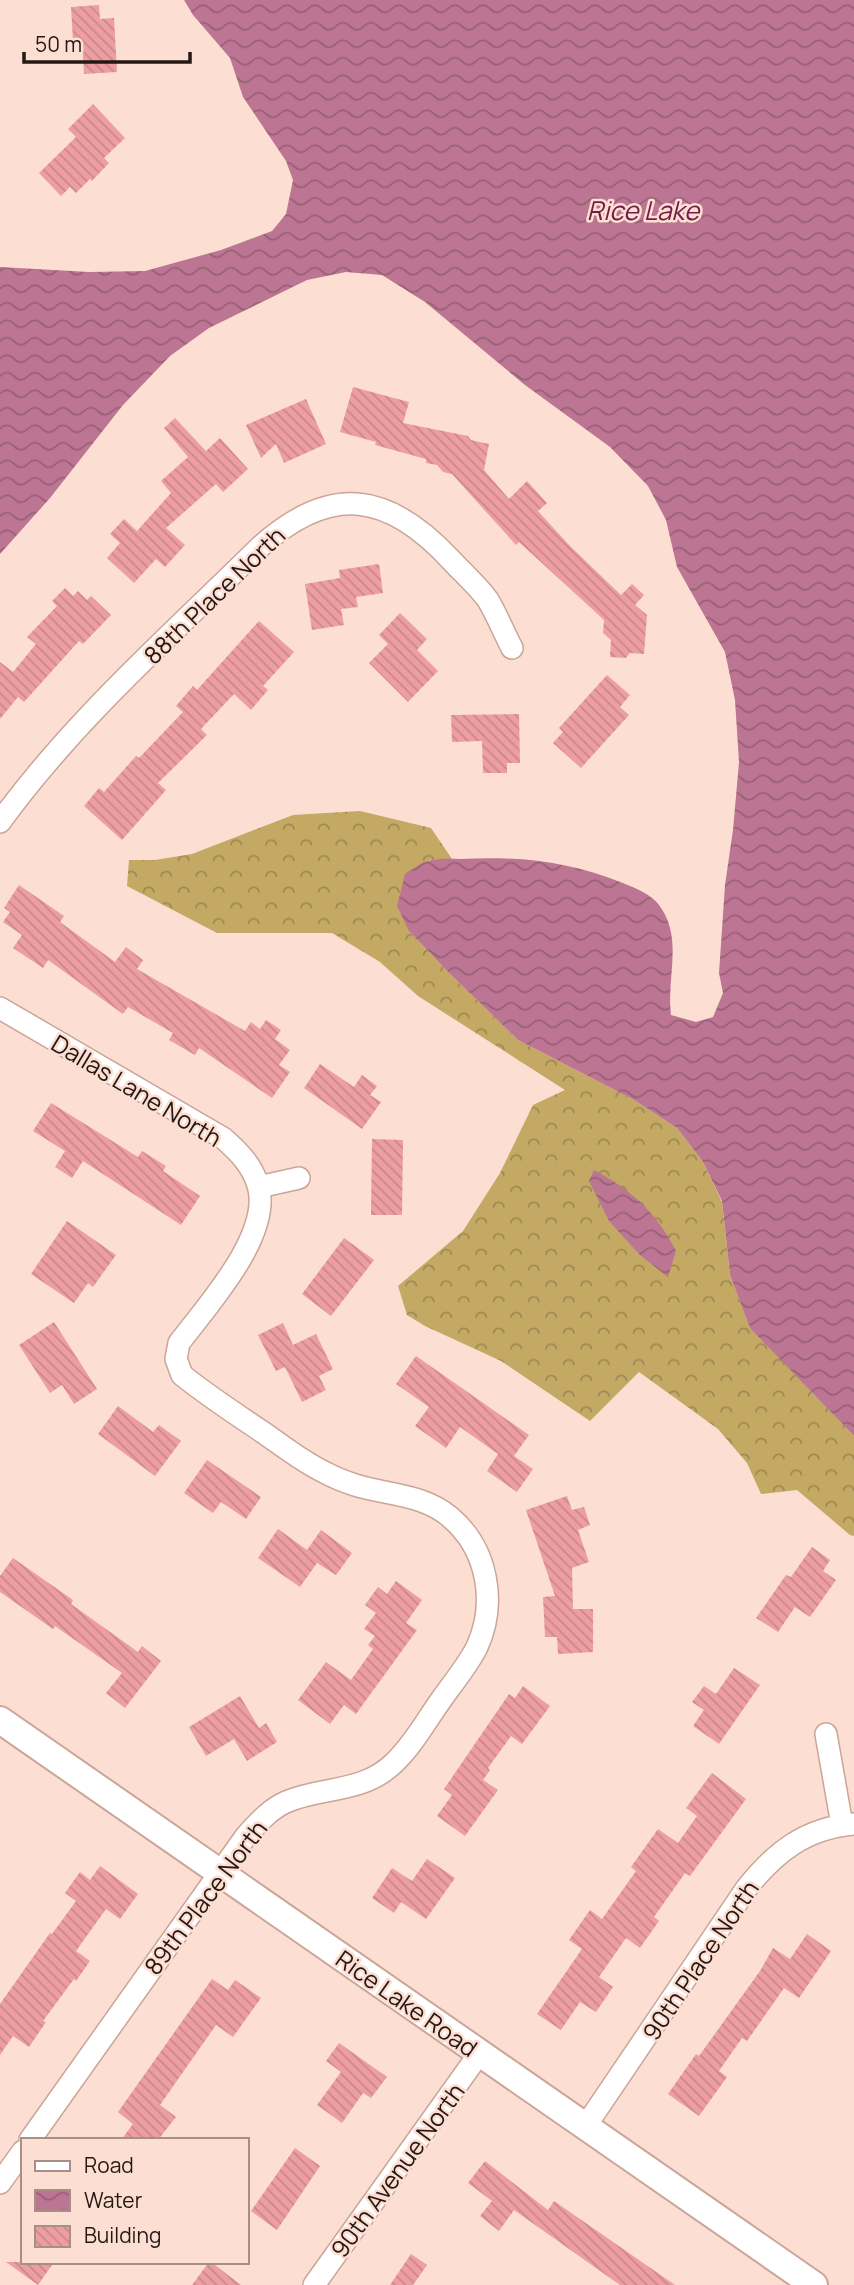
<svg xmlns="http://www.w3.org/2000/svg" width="854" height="2285" font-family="Manrope,sans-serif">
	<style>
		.forest { fill: url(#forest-crowns) }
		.water { fill: url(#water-waves) }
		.building { fill: url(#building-back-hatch) }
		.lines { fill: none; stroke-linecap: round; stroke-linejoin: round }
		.minor-casing { stroke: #caa598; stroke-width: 24 }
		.tertiary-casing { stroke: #caa598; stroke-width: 30 }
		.minor { stroke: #fff; stroke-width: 21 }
		.tertiary { stroke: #fff; stroke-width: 26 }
		.labels { text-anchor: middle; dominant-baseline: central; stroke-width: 5; stroke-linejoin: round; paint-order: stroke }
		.street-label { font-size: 24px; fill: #251813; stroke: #fdded2 }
		.water-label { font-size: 26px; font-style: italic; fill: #711d48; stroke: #fdded2 }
	</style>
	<defs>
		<pattern id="forest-crowns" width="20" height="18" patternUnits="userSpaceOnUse" patternTransform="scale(1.75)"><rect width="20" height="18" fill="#c3a964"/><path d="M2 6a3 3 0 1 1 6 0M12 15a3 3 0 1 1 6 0" fill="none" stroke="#9e8951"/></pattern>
		<pattern id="water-waves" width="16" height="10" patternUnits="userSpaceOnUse" patternTransform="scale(1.75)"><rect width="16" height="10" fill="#bc7693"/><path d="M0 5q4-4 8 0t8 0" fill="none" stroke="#996077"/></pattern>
		<pattern id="building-back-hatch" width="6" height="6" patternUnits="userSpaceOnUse" patternTransform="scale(1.75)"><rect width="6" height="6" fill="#ed9ea0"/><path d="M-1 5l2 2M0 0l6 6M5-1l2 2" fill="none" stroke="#cb8789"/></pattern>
	</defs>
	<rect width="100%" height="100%" fill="#fdded2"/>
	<!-- forest -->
	<path class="forest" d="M360 811 431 828 452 859 429 860 409 931 448 972 518 1040 634 1100 677 1128 703 1162 722 1202 730 1275 750 1327 854 1436V1536L850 1535 797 1490 761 1494 747 1463 718 1429 639 1372 590 1421 501 1361 425 1326 407 1315 398 1286 463 1231 500 1173 533 1105 565 1090 418 996 380 962 332 933H217L127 886 129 860H155L192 854 293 815Z"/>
	<!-- water -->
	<path class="water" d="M184 0H854V1436L750 1328 730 1275 722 1201 703 1162 677 1128 634 1100 518 1040 448 972 409 931 397 906 405 874C412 870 420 863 428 861 437 858 450 859 460 859 518 856 568 861 623 883 635 888 651 894 659 905 684 938 666 978 671 1015L696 1022 713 1017 723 993 719 973 725 885 733 830 739 762 735 700 725 652 677 567 666 520 648 486 610 447 525 385 425 302 382 275 346 272 307 280 209 328 170 356 123 405 50 498 0 554V267L89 272 145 271 221 250 272 231 286 214 293 180 286 161 243 97 230 58 193 15Z
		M594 1170C632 1190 657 1213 676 1251L668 1277 640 1255 609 1221 589 1181Z"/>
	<!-- building -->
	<path class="building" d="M99 5 100 19 114 18 117 72 84 74 82 40 73 41 71 7Z
		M93 104 125 138 104 158 109 163 92 181 90 179 76 193 70 187 61 196 39 173 76 137 68 129Z
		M353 387 409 402 403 423 468 436 471 440 489 444 484 470 509 499 527 481 547 503 538 511 570 546 621 595 632 584 644 595 635 605 647 615 644 654 630 653 626 658 610 657 611 640 603 633 604 620 519 542 516 545 452 474 443 472 437 465 426 463V459L375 445 376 442 340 432Z
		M306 399 326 444 284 463 276 444 261 458 246 425Z
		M175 418 206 451 220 438 248 469 223 492 216 484 166 528 185 545 165 567 156 559 134 583 107 558 120 543 110 534 124 519 137 531 171 493 161 481 188 457 164 428Z
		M379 564 383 593 356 597 358 607 341 609 344 625 312 630 305 584 340 578 339 570Z
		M65 588 73 596 78 591 87 600 91 596 111 615 83 644 79 641 24 702 18 697 0 719V662L13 672 36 644 27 637 57 606 52 601Z
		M400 613 427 639 417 650 438 671 408 702 369 663 388 644 379 635Z
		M259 621 294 652 263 686 268 690 251 710 234 694 201 729 207 735 158 783 166 790 122 840 84 806 99 788 104 792 136 756 139 758 183 712 176 706 193 686 197 690Z
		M607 675 630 695 620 707 629 715 581 768 553 743 563 732 559 728Z
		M519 714 520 763H507V773H483L482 741 452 742 451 715Z
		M19 885 64 916 60 922 115 962 126 947 143 960 137 969 245 1031 251 1022 260 1029 266 1020 281 1030 275 1039 290 1050 279 1065 290 1072 272 1098 199 1048 195 1055 169 1040 173 1033 128 1007 123 1014 48 960 43 968 13 948 22 935 3 922 10 912 4 908Z
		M320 1064 354 1087 362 1075 377 1086 370 1095 381 1102 362 1129 304 1088Z
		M51 1103 138 1157 142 1151 166 1166 163 1171 200 1196 181 1225 83 1161 72 1178 55 1167 65 1151 33 1131Z
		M372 1139 403 1140 402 1215H371Z
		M67 1221 116 1255 93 1287 88 1283 74 1303 31 1274Z
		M344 1238 374 1260 331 1316 302 1294Z
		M54 1322 97 1389 74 1404 62 1385 50 1393 19 1345Z
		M283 1323 293 1345 316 1334 333 1369 319 1376 326 1390 302 1402 285 1367 276 1371 258 1335Z
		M416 1356 529 1435 514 1456 533 1469 517 1492 487 1471 498 1454 460 1427 446 1448 415 1426 429 1407 396 1384Z
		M118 1406 153 1432 159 1425 181 1441 155 1476 98 1434Z
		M207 1460 261 1497 246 1519 221 1502 213 1513 184 1493Z
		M567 1496 572 1510 584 1507 590 1525 578 1530 589 1562 572 1568 573 1609H593V1652L558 1654 557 1637H545L543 1597 555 1596 526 1510Z
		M278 1529 307 1550 321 1530 352 1553 336 1575 317 1563 300 1587 258 1558Z
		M812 1547 830 1560 823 1571 836 1580 810 1617 795 1607 778 1632 756 1618 786 1575 791 1577Z
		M13 1558 73 1600 71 1604 138 1652 142 1646 161 1661 125 1708 106 1693 122 1673 55 1626 53 1629 0 1592V1576Z
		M396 1581 422 1600 406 1623 417 1630 356 1714 344 1705 330 1724 298 1700 326 1662 351 1680 373 1649 368 1645 375 1636 364 1629 376 1613 365 1605 378 1587 387 1594Z
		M734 1668 760 1685 719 1744 693 1726 704 1710 692 1702 704 1686 716 1694Z
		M523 1686 550 1706 522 1744 511 1736 488 1768 490 1770 483 1780 498 1790 465 1836 437 1816 452 1795 444 1789 509 1694 515 1698Z
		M240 1696 259 1728 266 1723 277 1742 247 1761 234 1739 206 1756 189 1727Z
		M712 1773 746 1799 690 1876 685 1873 654 1917 659 1921 640 1948 626 1938 599 1977 613 1987 596 2012 580 2002 561 2030 537 2014 582 1949 569 1940 590 1910 602 1919 636 1871 631 1867 658 1829 678 1843 697 1816 686 1808Z
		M427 1859 455 1878 426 1919 401 1902 394 1913 372 1898 392 1868 412 1881Z
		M100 1866 138 1894 120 1919 106 1909 76 1951 90 1961 76 1981 74 1979 43 2021 46 2022 29 2047 13 2036 0 2055V2004L50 1933 52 1934 76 1901 65 1893 80 1872 90 1880Z
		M807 1934 831 1951 799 1998 784 1988 747 2041 742 2038 719 2071 727 2077 699 2116 668 2094 696 2054 699 2056 760 1971 773 1948 790 1959Z
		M212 1979 228 1990 235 1980 261 1998 233 2037 216 2025 160 2105 176 2117 158 2140H121L133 2124 118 2112Z
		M339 2043 387 2077 371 2098 363 2093 342 2123 317 2105 341 2072 326 2061Z
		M295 2148 320 2166 277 2230 251 2211Z
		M485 2161 548 2210 554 2201 675 2285H620L514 2210 499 2231 480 2216 492 2201 468 2183Z
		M411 2254 427 2265 413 2285H390Z
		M6 2262H54L38 2285Z
		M209 2262H211L241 2285H192Z"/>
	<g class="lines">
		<defs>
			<path id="minor" d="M0 822C74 720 171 635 261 546 332 483 389 493 451 560 463 573 478 586 488 600 497 615 504 633 512 648
				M0 1008 223 1138C238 1151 252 1165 258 1185 273 1234 207 1306 179 1343L176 1359 182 1375C208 1396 236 1414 264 1433 284 1447 304 1463 326 1473 335 1478 346 1482 355 1485 387 1495 423 1494 450 1517 488 1549 497 1603 477 1647 468 1665 453 1683 441 1700 426 1721 413 1745 394 1763 362 1794 322 1786 286 1802 270 1809 257 1824 246 1836L30 2140
				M259 1187 299 1178
				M826 1734 842 1825
				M585 2127 746 1889C775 1852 806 1828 854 1824
				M0 2183 23 2151
				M314 2285 479 2054"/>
			<path id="tertiary" d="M0 1720 814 2285"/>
		</defs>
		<!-- minor casing -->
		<use href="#minor" class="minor-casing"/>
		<!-- tertiary casing -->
		<use href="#tertiary" class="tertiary-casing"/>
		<!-- minor -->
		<use href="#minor" class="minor"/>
		<!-- tertiary -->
		<use href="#tertiary" class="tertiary"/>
	</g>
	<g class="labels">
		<!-- street labels -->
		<g class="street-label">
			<text transform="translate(214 595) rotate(-44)">88th Place North</text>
			<text transform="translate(137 1090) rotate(31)">Dallas Lane North</text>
			<text transform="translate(205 1897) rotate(-53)">89th Place North</text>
			<text transform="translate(700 1960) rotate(-56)">90th Place North</text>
			<text transform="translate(407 2003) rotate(35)">Rice Lake Road</text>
			<text transform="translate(397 2170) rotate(-54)">90th Avenue North</text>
		</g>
		<!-- water labels -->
		<g class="water-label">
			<text x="643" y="210">Rice Lake</text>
		</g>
	</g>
	<!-- legend -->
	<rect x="21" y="2138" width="228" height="126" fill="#fdded2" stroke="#a78f86" stroke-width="2"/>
	<rect x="35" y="2161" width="35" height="10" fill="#ffffff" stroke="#a78f86" stroke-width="2"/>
	<text x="84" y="2173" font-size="21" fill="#251813">Road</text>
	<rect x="35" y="2190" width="35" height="21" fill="url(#water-waves)" stroke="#a78f86" stroke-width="2"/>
	<text x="84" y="2208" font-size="21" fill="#251813">Water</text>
	<rect x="35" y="2226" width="35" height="21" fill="url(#building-back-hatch)" stroke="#a78f86" stroke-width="2"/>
	<text x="84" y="2243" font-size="21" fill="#251813">Building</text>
	<!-- scale -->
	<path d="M24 52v10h166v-10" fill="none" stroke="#251813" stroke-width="3.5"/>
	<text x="35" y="52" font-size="21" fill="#251813" stroke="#fdded2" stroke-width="5" paint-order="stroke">50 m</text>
</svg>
